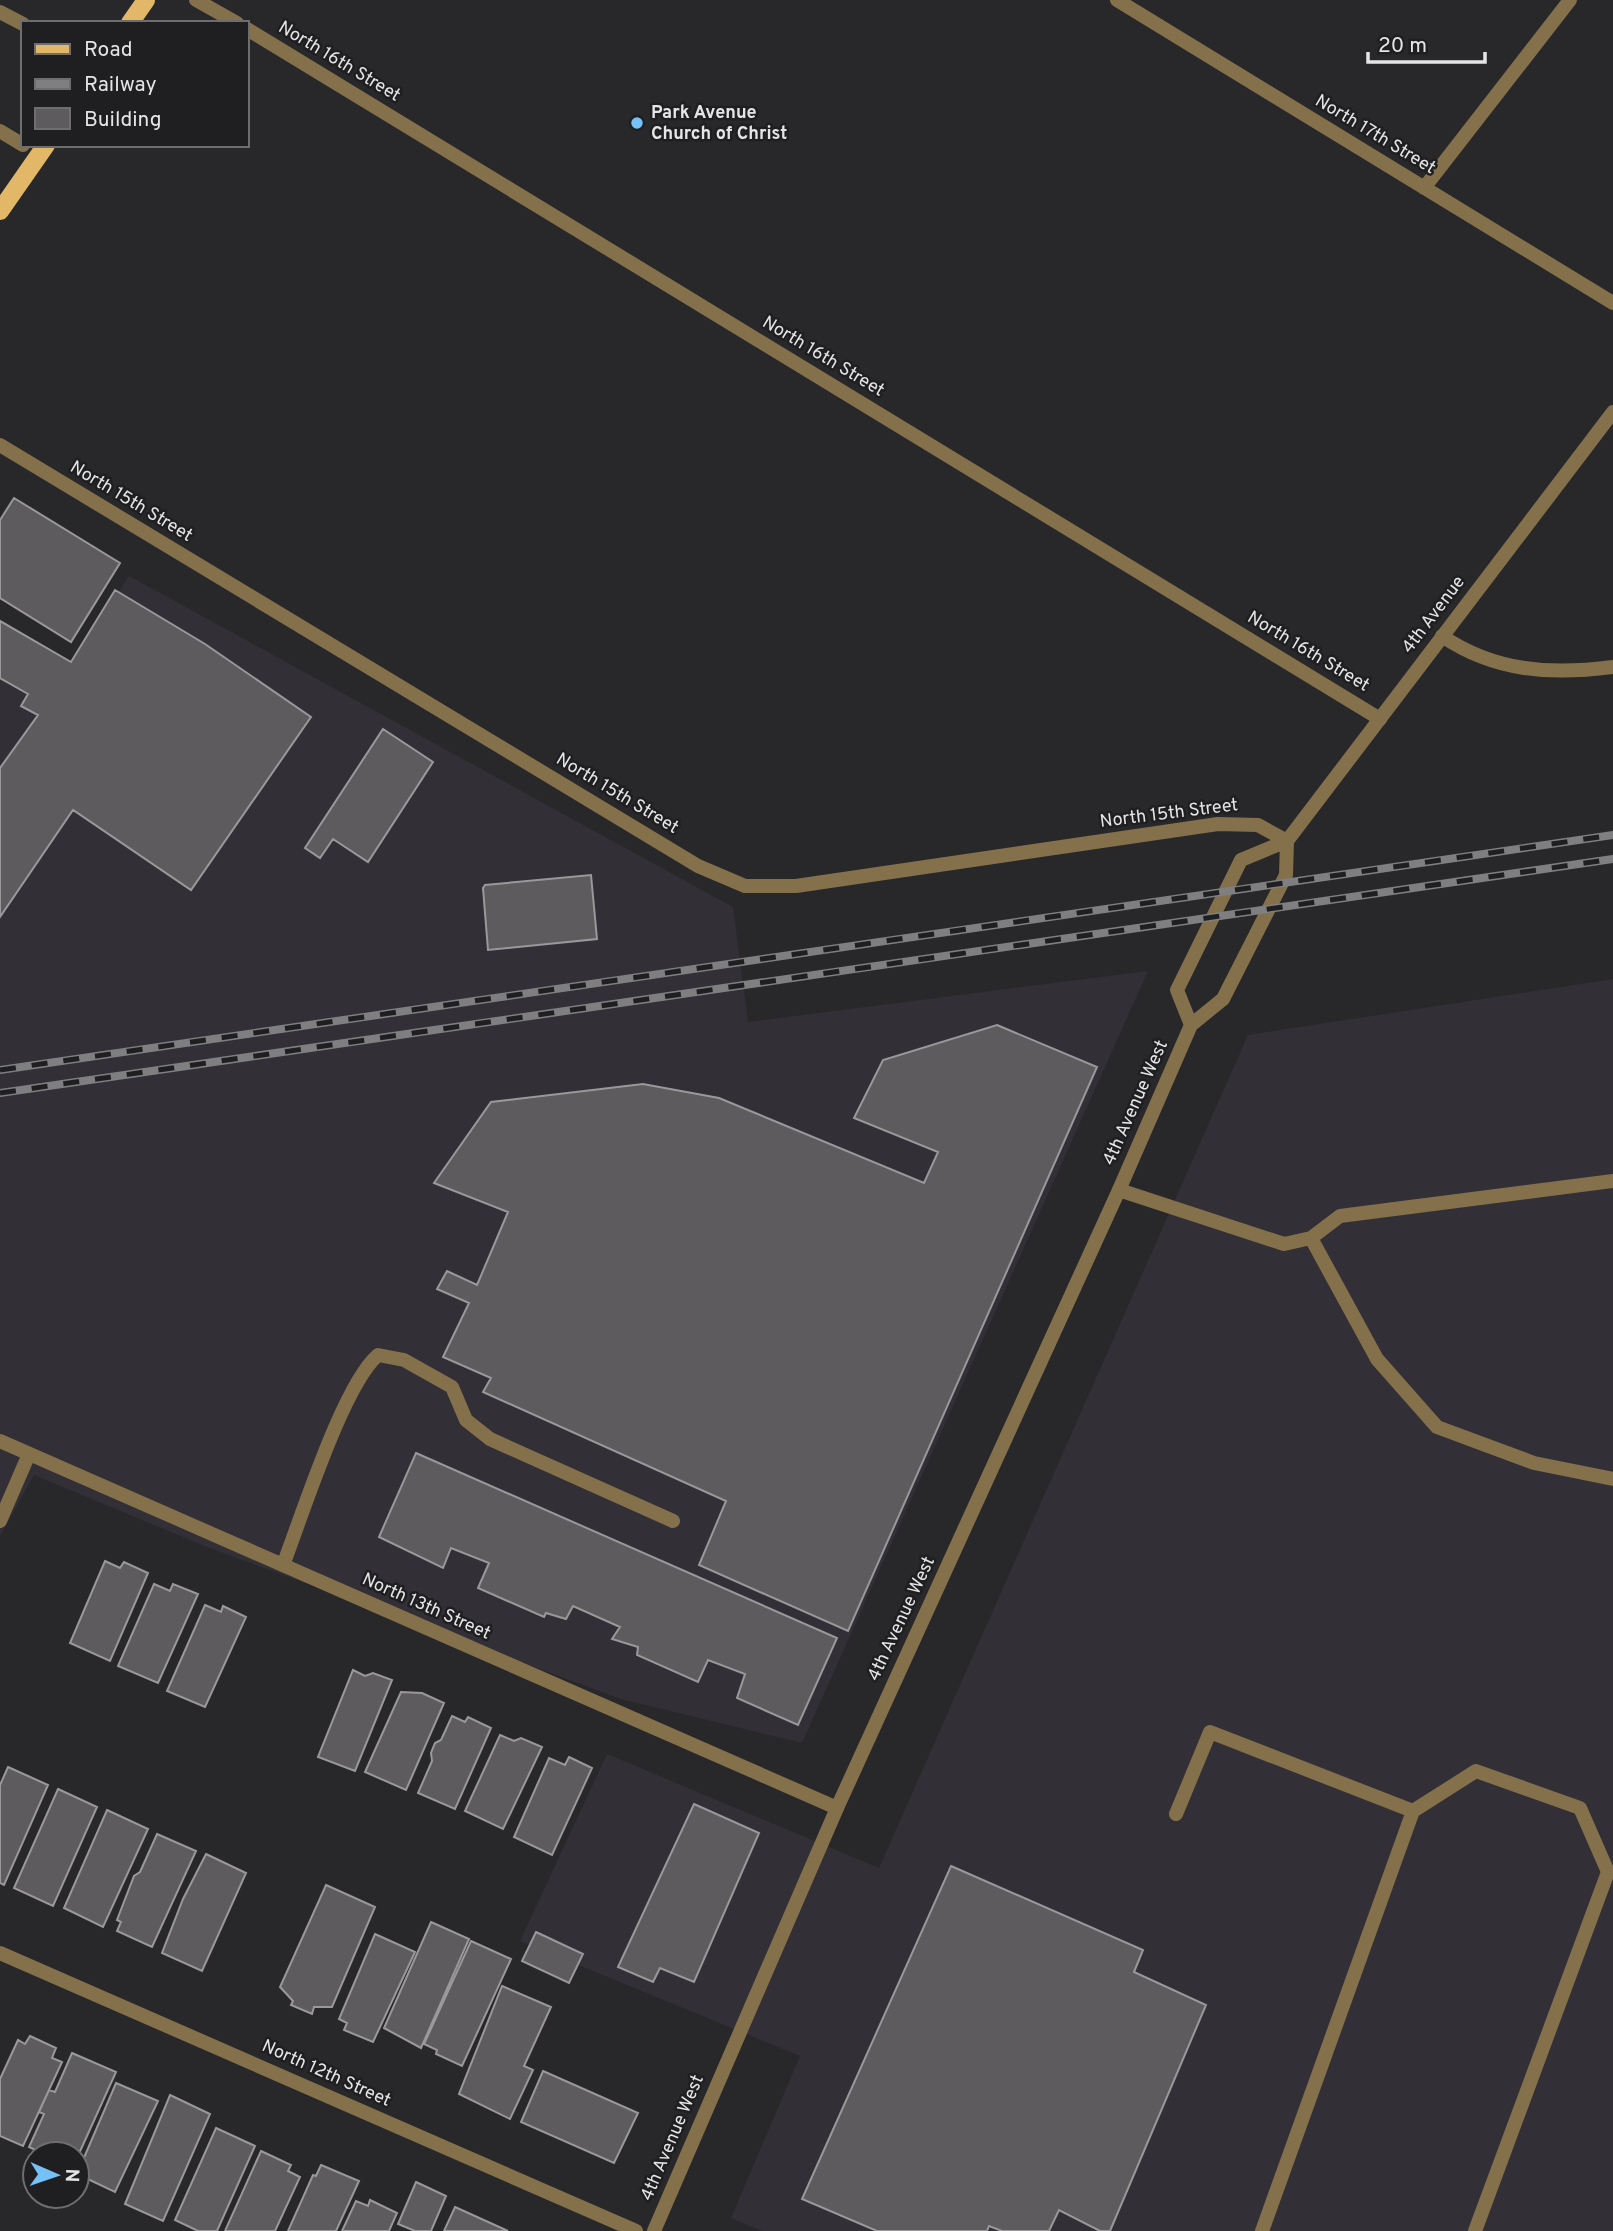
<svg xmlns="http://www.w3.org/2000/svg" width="1613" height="2231" font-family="Overpass,sans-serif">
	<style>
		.built { fill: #322f37 }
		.building { fill: #5d5b5e; stroke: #9a989b; stroke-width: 2 }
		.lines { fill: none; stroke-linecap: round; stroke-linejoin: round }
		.service { stroke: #84704b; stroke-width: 14 }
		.minor { stroke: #84704b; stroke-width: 14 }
		.tertiary { stroke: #84704b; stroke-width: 14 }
		.primary { stroke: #e2b767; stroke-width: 18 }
		.rail-casing { stroke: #7f7f81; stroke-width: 8 }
		.rail { stroke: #1f1e21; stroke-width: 5; stroke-dasharray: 16; stroke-linecap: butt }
		.poi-dot { fill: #75c0f6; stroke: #1f1e21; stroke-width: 2.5 }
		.labels { text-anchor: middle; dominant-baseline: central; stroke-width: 5; stroke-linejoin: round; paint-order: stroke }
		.street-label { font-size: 18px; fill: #e5e5e6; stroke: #1f1e21 }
		.poi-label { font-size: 18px; font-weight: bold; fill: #e5e5e6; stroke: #1f1e21; text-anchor: start }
	</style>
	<rect width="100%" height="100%" fill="#28282a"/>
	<!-- built -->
	<path class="built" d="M129 576 733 907 748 1022 1148 971 802 1743 621 1699 207 1547 34 1475 0 1536V619L71 662Z
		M1613 979V2231H762L731 2218 800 2056 520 1941 607 1754 879 1868 1248 1035Z"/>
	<!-- building -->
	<path class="building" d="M14 498 120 563 71 642 0 598V520Z
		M115 590 205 644 311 717 191 890 73 810 0 917V768L38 715 21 706 28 694 0 678V621L71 662Z
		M383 729 433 762 368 862 333 839 320 858 305 848Z
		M591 875 597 939 488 950 483 888 485 885Z
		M997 1025 1097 1067 848 1631 699 1565 726 1501 483 1392 491 1378 443 1357 469 1303 437 1289 447 1271 477 1285 508 1212 434 1183 491 1102 643 1084 719 1098 924 1183 938 1152 854 1118 883 1060Z
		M416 1453 837 1638 798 1725 737 1698 745 1674 708 1660 698 1682 637 1655 638 1647 612 1639 620 1627 573 1606 566 1619 546 1613 544 1617 478 1588 489 1563 451 1548 443 1568 379 1537Z
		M105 1561 120 1568 124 1562 148 1573 110 1661 70 1643Z
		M154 1584 170 1591 173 1584 198 1594 158 1683 118 1666Z
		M205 1605 221 1612 223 1606 246 1617 205 1707 167 1691Z
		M353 1670 365 1676 373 1673 392 1680 355 1771 318 1757Z
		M401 1692 422 1693 444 1703 406 1790 365 1772Z
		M452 1716 465 1722 468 1717 491 1728 455 1809 418 1793 432 1761 431 1753 435 1743 441 1740Z
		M500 1735 514 1741 521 1738 542 1747 503 1829 465 1811Z
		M569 1757 592 1768 552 1855 514 1837 549 1758 565 1765Z
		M8 1767 48 1785 4 1885 0 1883V1785Z
		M58 1789 97 1807 53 1906 14 1888Z
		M694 1804 759 1833 694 1982 660 1968 653 1982 618 1967Z
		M107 1810 148 1829 103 1927 64 1908Z
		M157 1834 196 1851 152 1947 117 1931 121 1922 117 1920 134 1876 140 1872Z
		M206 1854 246 1873 202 1971 162 1953 183 1899Z
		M951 1866 1143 1950 1134 1972 1206 2005 1110 2231H1100L1059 2210 1049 2231H1002L989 2226 987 2231H877L802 2199Z
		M326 1885 375 1907 332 2007H314L312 2014 291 2005 293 2001 280 1987Z
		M431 1922 469 1939 421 2048 384 2028Z
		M536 1932 583 1954 569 1983 522 1961Z
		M375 1934 415 1952 373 2042 344 2030 347 2023 339 2019Z
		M471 1941 511 1959 462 2066 436 2054 437 2050 424 2044Z
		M502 1986 551 2007 524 2066 533 2070 510 2119 459 2094Z
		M30 2036 56 2048 52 2058 62 2062 23 2146 0 2136V2079L18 2040 25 2044Z
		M72 2053 116 2072 77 2158V2154H44L29 2147 44 2114 39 2112 49 2090 55 2092Z
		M543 2071 638 2113 614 2163 521 2122Z
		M116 2083 158 2101 115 2192 77 2174Z
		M170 2095 210 2114 163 2221 125 2204Z
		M216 2128 255 2146 217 2231H198L175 2220Z
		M261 2151 291 2165 288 2171 300 2177 275 2231H225Z
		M321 2165 359 2181 336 2231H288L313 2175 316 2176Z
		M416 2182 446 2196 431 2231H415L398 2224Z
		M370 2200 397 2213 389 2231H342L356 2201 368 2206Z
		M455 2207 508 2231H444Z"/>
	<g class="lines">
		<!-- service -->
		<path class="service" d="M0 12 23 24
			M0 131 23 145
			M1119 1190 1284 1244 1311 1238 1340 1216 1613 1181
			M1311 1238 1377 1359 1437 1427 1534 1463 1613 1479
			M0 1521 29 1454
			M283 1565C302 1516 343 1385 378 1355L404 1360 452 1387 466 1420 490 1439 673 1521
			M1176 1814 1210 1732 1413 1811 1476 1771 1580 1808 1608 1872 1475 2231
			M1262 2231 1413 1811"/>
		<!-- minor -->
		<path class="minor" d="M196 0 237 23
			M1117 0 1613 303
			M247 29 1380 719
			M1424 188 1570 0
			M0 445 698 866 745 886H796L1218 824 1258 825 1287 841
			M0 1441 837 1808
			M0 1953 636 2231"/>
		<!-- tertiary -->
		<path class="tertiary" d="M1442 636C1495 672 1551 675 1613 667
			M1191 1025 1177 990 1241 860 1287 841 1613 412
			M654 2231 837 1808 1119 1190 1191 1025 1223 999 1286 875 1287 841"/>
		<!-- primary -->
		<path class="primary" d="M130 23 146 0
			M0 211 46 145"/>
		<defs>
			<path id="rail" d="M0 1070 1613 835
				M0 1093 1613 859"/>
		</defs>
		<!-- rail casing -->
		<use href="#rail" class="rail-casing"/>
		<!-- rail -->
		<use href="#rail" class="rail"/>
	</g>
	<!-- markers -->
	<circle class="poi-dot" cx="637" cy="123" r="7"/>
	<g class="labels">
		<!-- street labels -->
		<g class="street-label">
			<text transform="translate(339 62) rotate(31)">North 16th Street</text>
			<text transform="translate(1375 135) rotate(31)">North 17th Street</text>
			<text transform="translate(823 357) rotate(31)">North 16th Street</text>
			<text transform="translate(131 502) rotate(31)">North 15th Street</text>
			<text transform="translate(1434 615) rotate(-53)">4th Avenue</text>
			<text transform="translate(1308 652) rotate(31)">North 16th Street</text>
			<text transform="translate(617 794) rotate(31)">North 15th Street</text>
			<text transform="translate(1169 814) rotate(-7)">North 15th Street</text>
			<text transform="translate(1136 1103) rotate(-66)">4th Avenue West</text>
			<text transform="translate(426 1607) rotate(24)">North 13th Street</text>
			<text transform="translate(902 1619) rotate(-65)">4th Avenue West</text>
			<text transform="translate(326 2074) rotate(24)">North 12th Street</text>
			<text transform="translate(673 2138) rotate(-67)">4th Avenue West</text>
		</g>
		<!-- poi labels -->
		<g class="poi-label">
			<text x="651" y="113">Park Avenue<tspan x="651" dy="21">Church of Christ</tspan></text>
		</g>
	</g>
	<!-- legend -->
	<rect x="21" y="21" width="228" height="126" fill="#1f1e21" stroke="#6e6e70" stroke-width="2"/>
	<rect x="35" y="44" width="35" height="10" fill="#e2b767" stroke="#6e6e70" stroke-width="2"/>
	<text x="84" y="56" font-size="21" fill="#e5e5e6">Road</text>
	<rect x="35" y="79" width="35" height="10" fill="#7f7f81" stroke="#6e6e70" stroke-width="2"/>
	<text x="84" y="91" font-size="21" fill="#e5e5e6">Railway</text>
	<rect x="35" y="108" width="35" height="21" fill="#5d5b5e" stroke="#6e6e70" stroke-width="2"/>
	<text x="84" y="126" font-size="21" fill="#e5e5e6">Building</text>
	<!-- north arrow -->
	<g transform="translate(56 2175) rotate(92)"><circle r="33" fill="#1f1e21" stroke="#6e6e70" stroke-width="2"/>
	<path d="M0-5L12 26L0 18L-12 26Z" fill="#75c0f6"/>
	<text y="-10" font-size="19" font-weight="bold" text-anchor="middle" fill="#e5e5e6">N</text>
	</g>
	<!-- scale -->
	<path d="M1368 52v10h117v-10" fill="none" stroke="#e5e5e6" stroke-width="3.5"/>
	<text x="1378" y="52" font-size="21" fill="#e5e5e6" stroke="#1f1e21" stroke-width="5" paint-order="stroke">20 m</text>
</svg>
